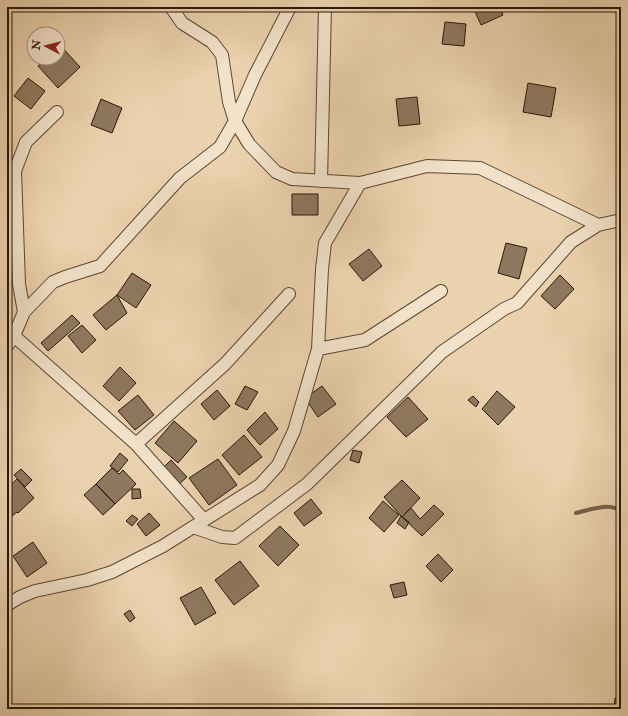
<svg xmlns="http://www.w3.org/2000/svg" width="628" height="716" font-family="'IM FELL Double Pica',serif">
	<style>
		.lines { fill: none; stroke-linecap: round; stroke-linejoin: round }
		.stream { stroke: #77614b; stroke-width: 4 }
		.building { fill: #8f785f; stroke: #2b170a }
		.minor-casing { stroke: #5b4633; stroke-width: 14 }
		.minor { stroke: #f2e2ca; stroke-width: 12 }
	</style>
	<rect width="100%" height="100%" fill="#ebd2ae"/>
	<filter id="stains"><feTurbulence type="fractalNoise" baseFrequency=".005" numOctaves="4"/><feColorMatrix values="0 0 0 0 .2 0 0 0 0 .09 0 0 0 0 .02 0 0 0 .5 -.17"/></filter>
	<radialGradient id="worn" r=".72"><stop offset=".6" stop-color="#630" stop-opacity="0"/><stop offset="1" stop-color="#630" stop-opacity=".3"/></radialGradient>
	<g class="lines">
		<!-- stream -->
		<path class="stream" d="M576 513C590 510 608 502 621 511"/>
	</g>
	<!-- building -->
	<path class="building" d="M473 7H500L503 15 481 25Z
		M445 22 466 24 464 46 442 44Z
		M60 45 80 67 58 88 38 66 46 58H58V47Z
		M28 78 45 91 31 109 14 96Z
		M528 83 556 88 551 117 523 112Z
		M417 97 420 124 399 126 396 99Z
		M101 99 122 108 112 133 91 125Z
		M292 194H318V215H292Z
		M506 243 527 248 519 279 498 273Z
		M369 249 382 266 363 281 349 264Z
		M132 273 151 285 136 308 117 295Z
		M560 275 574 289 555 309 541 296Z
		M117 295 127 313 106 330 93 315Z
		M72 315 80 323 48 351 41 343Z
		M82 325 96 340 82 353 68 336Z
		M120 367 136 383 119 401 103 386Z
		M245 386 258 392 247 410 235 404Z
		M322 386 336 404 318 417 305 398Z
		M217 390 230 406 214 420 201 404Z
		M497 391 515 407 498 425 482 409Z
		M138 395 154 415 135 430 118 411Z
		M473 396 479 402 476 407 468 400Z
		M408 397 428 419 406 437 387 417Z
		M265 412 278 429 260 445 247 430Z
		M174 421 197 441 178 463 155 443Z
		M244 435 262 457 239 475 222 455Z
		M353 450 362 452 359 463 350 460Z
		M120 453 128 460 118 472 110 466Z
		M218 459 237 485 209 505 189 478Z
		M171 460 187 477 178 485 162 469Z
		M112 468 119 474 123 470 136 484 115 504 96 484Z
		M21 469 32 480 25 487 14 475Z
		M17 479 34 498 18 513 17 512 12 516 7 511V488Z
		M402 480 420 498 402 517 384 497Z
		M96 484 115 504 103 515 84 495Z
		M132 489H140L141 498 132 499Z
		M311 499 322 513 304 526 294 513Z
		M383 501 399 515 384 532 369 518Z
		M434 505 444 514 422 536 402 517 411 508 420 519Z
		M149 513 160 525 146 536 137 524Z
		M132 515 138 519 132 526 126 521Z
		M401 516 409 522 405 529 397 523Z
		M280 526 299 545 278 566 259 546Z
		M33 542 47 563 27 577 13 556Z
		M438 554 453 570 441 582 426 566Z
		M240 561 259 586 234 605 215 580Z
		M404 582 407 595 394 598 390 585Z
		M201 587 216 613 195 625 180 598Z
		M130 610 135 618 130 622 124 614Z
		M615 698H621V709H614Z"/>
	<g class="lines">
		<defs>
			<path id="minor" d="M171 7 182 23 212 42 222 55 229 102 235 121 249 144 276 172 292 179 360 183 427 166 480 168 598 225
				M321 181 325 7
				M24 312 19 284 15 171 26 142 57 112
				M14 336 136 444 204 520
				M7 346 14 336 24 312 53 282 65 277 100 266 180 178 220 147 235 121 255 75 290 7
				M318 349 365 340 441 291
				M136 444 225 364 289 294
				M193 527 222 537 235 538 307 484 442 352 504 309 517 303 571 242 598 225 621 220
				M7 605 20 597 35 591 87 580 112 572 163 546 260 485 278 465 294 431 318 349 322 269 325 243 360 183"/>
		</defs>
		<!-- minor casing -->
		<use href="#minor" class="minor-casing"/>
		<!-- minor -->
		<use href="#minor" class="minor"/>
	</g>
	<!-- margin -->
	<rect width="628" height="716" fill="none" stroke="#ebd2ae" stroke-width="24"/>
	<rect x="8" y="8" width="612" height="700" fill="none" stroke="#2b170a" stroke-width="2"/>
	<rect x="12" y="12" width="604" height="692" fill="none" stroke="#2b170a"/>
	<!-- north arrow -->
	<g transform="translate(46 46) rotate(277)"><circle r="19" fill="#f2e2ca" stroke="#a2917d"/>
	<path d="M0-3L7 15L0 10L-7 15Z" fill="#8f2418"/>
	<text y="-6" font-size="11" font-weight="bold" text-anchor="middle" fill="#2b170a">N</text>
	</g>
	<rect width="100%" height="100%" filter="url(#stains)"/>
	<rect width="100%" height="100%" fill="url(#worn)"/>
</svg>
